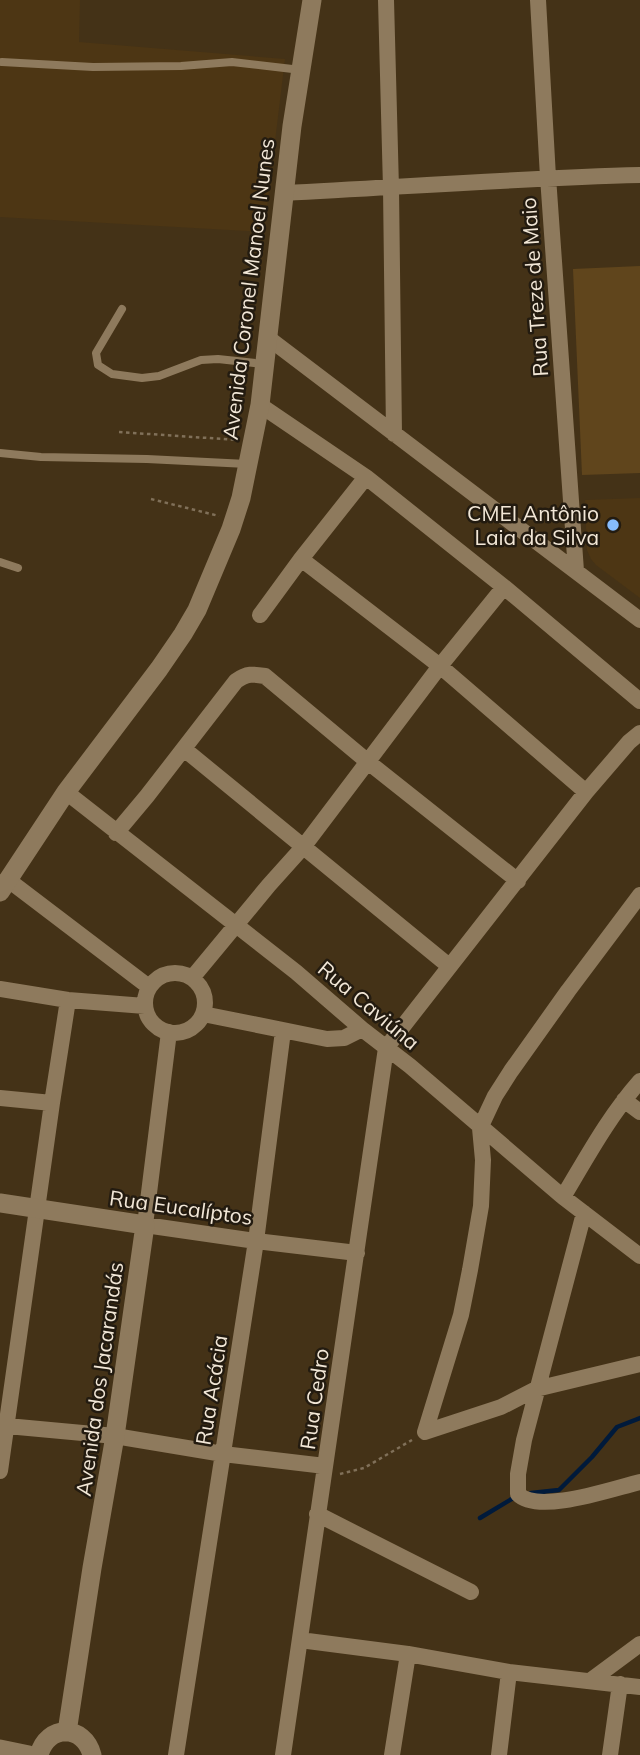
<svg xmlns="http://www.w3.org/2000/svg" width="640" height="1755" font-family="Mulish,sans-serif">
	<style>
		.built { fill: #4d3614 }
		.green { fill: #60451c }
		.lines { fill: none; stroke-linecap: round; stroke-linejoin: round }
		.stream { stroke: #001a3b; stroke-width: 4.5 }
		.path { stroke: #807059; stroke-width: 2.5; stroke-dasharray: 3.5 3.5; stroke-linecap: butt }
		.service { stroke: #8e7a5d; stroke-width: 8 }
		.minor { stroke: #8e7a5d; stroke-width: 16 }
		.tertiary { stroke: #8e7a5d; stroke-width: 19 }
		.poi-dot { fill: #86bbfb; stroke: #231b10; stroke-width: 2.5 }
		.labels { text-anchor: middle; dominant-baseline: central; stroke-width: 5; stroke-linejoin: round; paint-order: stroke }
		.street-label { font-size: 21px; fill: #f2e7d7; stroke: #231b10 }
		.poi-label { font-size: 21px; fill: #f2e7d7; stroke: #231b10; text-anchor: end }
	</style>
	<rect width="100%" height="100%" fill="#443217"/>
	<!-- built -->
	<path class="built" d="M0 0H80L79 42 285 59 264 232 0 217Z
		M640 498V598L596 565 591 559 587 550 585 500Z"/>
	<!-- green -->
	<path class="green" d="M640 266V473L582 475 573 269Z"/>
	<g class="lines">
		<!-- stream -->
		<path class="stream" d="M531 1493 559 1490 592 1457 617 1427 640 1418
			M480 1518 515 1497"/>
		<!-- path -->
		<path class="path" d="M119 432 238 440
			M151 499 219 516
			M340 1474 364 1468 412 1440"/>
		<!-- service -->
		<path class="service" d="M2 62 93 67 181 66 232 62 301 70
			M122 309 96 353 98 365 112 374 142 378 159 376 201 360 218 359 264 364
			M0 453 41 457 147 459 247 464
			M0 562 18 568"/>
		<!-- minor -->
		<path class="minor" d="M386 0 391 188 394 434
			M538 0 548 177 576 571
			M285 193C403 187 522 178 640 175
			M267 337 640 620
			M260 405 366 477 504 587 640 701
			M301 559 440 666 586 792
			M260 615 301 559 366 477
			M184 749 449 966
			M66 792 296 972 362 1029 410 1066 563 1197 640 1256
			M116 833 147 796 236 681C247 673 253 674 265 676L368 762 518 881
			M7 879 149 987
			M145 1003a30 30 0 1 1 60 0a30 30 0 1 1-60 0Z
			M192 978 269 885 304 846 440 666 504 587
			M0 989 68 1000 145 1006
			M203 1014 327 1039 344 1038 362 1029
			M169 1032 145 1225 256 1241 357 1253
			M0 1098 52 1103
			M624 1100 640 1112
			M563 1197C587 1157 609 1116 640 1081
			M584 1213 524 1440 518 1474V1494C538 1515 614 1488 640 1482
			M7 1426 115 1436 223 1454 325 1466
			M425 1432 461 1315 470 1270 481 1206 483 1160 480 1128 495 1096 511 1071 568 991 640 895
			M425 1432 501 1407 536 1389 640 1364
			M0 1471 52 1103 68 1000
			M317 1514 471 1592
			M300 1640 408 1654 509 1672 640 1687
			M590 1681 640 1644
			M176 1755 256 1241 283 1031
			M283 1755 386 1048 586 792 629 742 640 733
			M392 1755 408 1654
			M499 1755 509 1672
			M610 1755 620 1684"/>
		<!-- tertiary -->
		<path class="tertiary" d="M0 892 66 792 159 669 183 634 197 610 231 529 241 498 260 405 292 126 312 0
			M0 1203 145 1225 115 1436 92 1568 67 1732
			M0 1749 29 1755
			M39 1755C47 1724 84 1724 92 1755"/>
	</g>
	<!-- markers -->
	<circle class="poi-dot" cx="613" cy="525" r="7"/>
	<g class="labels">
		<!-- street labels -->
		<g class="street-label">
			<text transform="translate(534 287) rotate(-94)">Rua Treze de Maio</text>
			<text transform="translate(248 289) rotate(-83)">Avenida Coronel Manoel Nunes</text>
			<text transform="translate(369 1005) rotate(40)">Rua Caviúna</text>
			<text transform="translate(181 1207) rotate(8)">Rua Eucalíptos</text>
			<text transform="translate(99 1379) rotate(-82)">Avenida dos Jacarandás</text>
			<text transform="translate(211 1390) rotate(-81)">Rua Acácia</text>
			<text transform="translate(314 1399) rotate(-82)">Rua Cedro</text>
		</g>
		<!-- poi labels -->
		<g class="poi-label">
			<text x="599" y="513">CMEI Antônio<tspan x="599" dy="24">Laia da Silva</tspan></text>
		</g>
	</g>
</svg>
